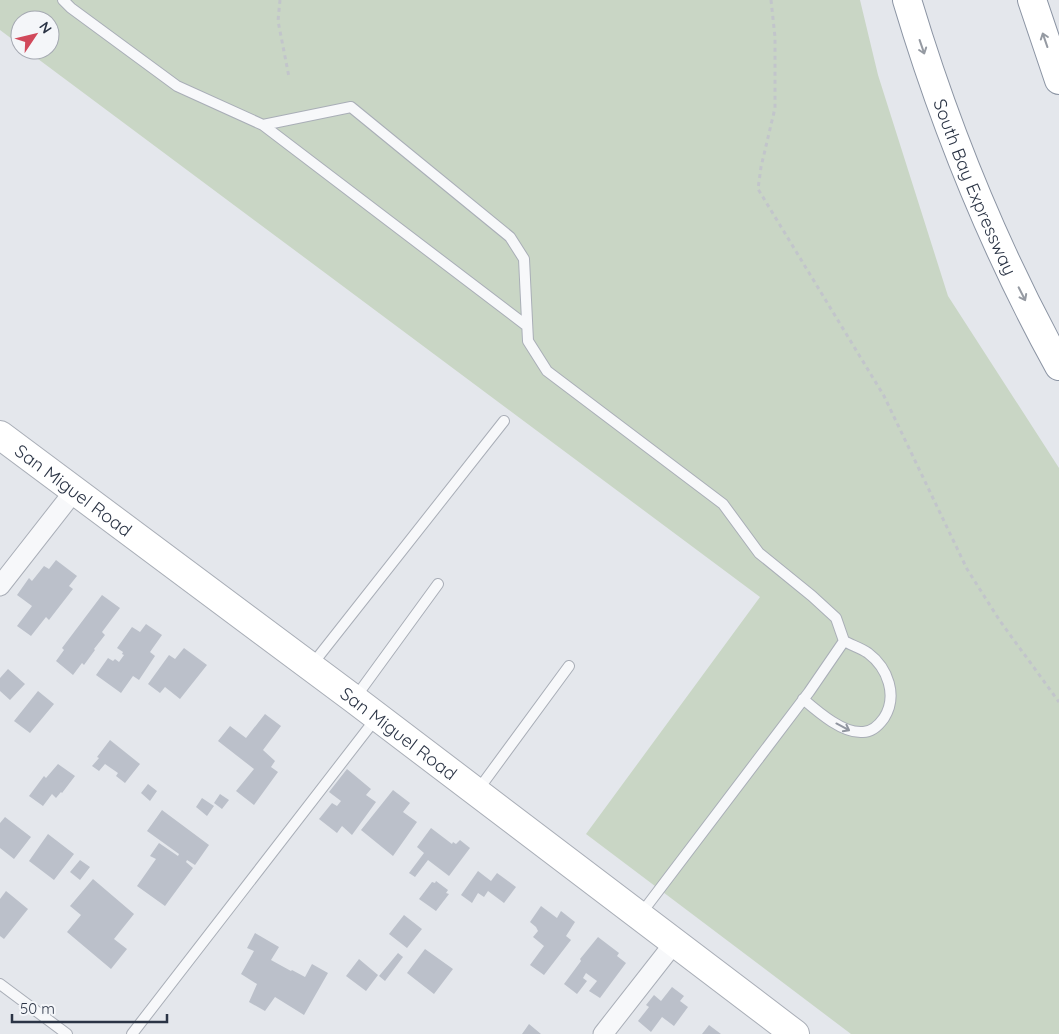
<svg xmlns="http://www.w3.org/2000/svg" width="1059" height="1034" font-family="Quicksand,sans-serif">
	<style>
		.green { fill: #c9d6c5 }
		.building { fill: #bbc0ca }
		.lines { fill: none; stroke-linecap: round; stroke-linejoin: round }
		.lane-casing { stroke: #a9aeb7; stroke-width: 12 }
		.street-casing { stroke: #a9aeb7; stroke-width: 21 }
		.secondary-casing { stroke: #a9aeb7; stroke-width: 30 }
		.highway-casing { stroke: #8b94a3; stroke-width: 30 }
		.path { stroke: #c2c5cb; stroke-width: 3; stroke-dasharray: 4 4; stroke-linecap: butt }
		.lane { stroke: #f7f8fa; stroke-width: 10 }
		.street { stroke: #f7f8fa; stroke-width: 19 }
		.secondary { stroke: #fff; stroke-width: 28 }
		.highway { stroke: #fff; stroke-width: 28 }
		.oneway { stroke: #959aa2 }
		.oneway2 { stroke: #9196a0 }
		.labels { text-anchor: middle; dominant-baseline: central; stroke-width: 4; stroke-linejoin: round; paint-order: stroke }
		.street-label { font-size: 18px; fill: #2b3445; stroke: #f4f6f9 }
	</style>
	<rect width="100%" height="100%" fill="#e4e7ec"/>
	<!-- green -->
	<path class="green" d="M0 0H860L878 75 948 296 1059 468V1034H851L586 834 760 597 26 50H50V20H20V45L0 30Z"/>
	<!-- building -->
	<path class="building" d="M56 560 77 576 69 586 73 589 49 620 46 617 31 636 17 626 32 606 17 595 29 578 32 581 44 566 49 569Z
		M102 595 120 608 102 632 105 635 94 649 95 650 84 665 82 663 73 675 56 661 64 650 62 648Z
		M146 624 162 635 150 652 155 656 139 680 133 676 121 693 96 675 108 658 113 661 115 659 119 662 124 655 122 654 123 652 117 648 132 627 140 632Z
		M184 648 207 665 180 699 165 687 160 693 148 684 169 655 175 659Z
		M8 669 25 684 10 700 0 691V678Z
		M38 691 54 704 30 733 14 721Z
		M265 714 281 726 263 750 275 761 271 767 278 772 254 805 236 791 254 769 218 741 230 726 246 738Z
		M110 740 140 764 125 783 116 776 118 773 105 764 99 771 92 766 99 758 97 757Z
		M58 764 75 776 62 793 61 792 56 798 52 794 43 806 29 796 44 776 46 778Z
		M347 769 371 789 366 795 376 802 352 835 342 826 337 833 319 819 332 803 337 806 341 801 329 792Z
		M148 784 157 791 150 801 141 793Z
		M393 790 410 803 403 812 417 822 393 856 361 830Z
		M220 794 229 800 222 809 214 803Z
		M202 798 214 806 207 816 196 807Z
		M162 810 209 845 195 865 187 860 186 862 193 868 165 906 137 886 156 859 150 856 159 843 178 856 179 854 147 831Z
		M5 817 31 837 14 859 0 848V823Z
		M431 828 452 844 453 842 456 844 460 840 470 848 449 876 428 860 415 877 409 873 424 853 417 847Z
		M48 834 74 854 54 880 29 861Z
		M80 860 90 867 80 880 70 872Z
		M478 871 491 881 497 873 516 887 504 903 488 891 484 897 478 893 472 903 461 895Z
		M93 879 134 914 114 939 127 949 111 969 67 932 81 915 70 906Z
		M436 881 448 890 446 893 449 894 436 911 419 899 432 882 435 883Z
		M6 891 28 909 4 939 0 936V899Z
		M541 906 557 918 561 911 575 922 566 936 571 940 544 975 530 965 544 946 533 937 538 931 536 927 530 922Z
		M404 915 422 929 407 948 389 934Z
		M255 933 279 947 271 960 291 971 292 970 305 977 312 964 328 973 304 1015 275 997 265 1011 249 1002 257 984 241 974 254 951 247 948Z
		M598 937 619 953 617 956 626 963 600 998 589 991 597 981 586 973 583 978 587 981 577 994 564 984 581 961 580 959Z
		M425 949 453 969 434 994 407 973Z
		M398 953 403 957 385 981 379 976Z
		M359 959 378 975 366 991 346 976Z
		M672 987 684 996 680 1001 688 1007 674 1026 662 1017 651 1032 638 1021 649 1007 646 1005 654 995 661 1001Z
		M529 1024 541 1034H522Z
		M709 1025 721 1034H702Z"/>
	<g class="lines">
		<defs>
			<path id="lane" d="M63 0 71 8 177 86 263 125 351 107 510 237 524 259 528 341 547 371 723 504 759 553 812 596 836 618 844 641 809 692 640 915
				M263 125 527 326
				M311 666 504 421
				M355 698 438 584
				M803 699C817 711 843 734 863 732 872 732 879 725 884 718 898 696 888 668 868 653 861 648 851 645 844 641
				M478 790 569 666
				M0 984 67 1034
				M132 1034 377 717"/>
			<path id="street" d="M0 586 75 490
				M603 1034 675 942"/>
			<g id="secondary">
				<path id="s1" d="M0 435 354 699 795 1034"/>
			</g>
			<g id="highway">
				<path id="s2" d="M907 0C945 127 995 250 1059 366"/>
				<path d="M1032 0 1059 80"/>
			</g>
		</defs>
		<!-- lane casing -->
		<use href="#lane" class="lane-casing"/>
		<!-- street casing -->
		<use href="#street" class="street-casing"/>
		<!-- secondary casing -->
		<use href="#secondary" class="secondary-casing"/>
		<!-- highway casing -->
		<use href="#highway" class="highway-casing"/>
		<!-- path -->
		<path class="path" d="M280 0 278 21 289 77
			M771 0 775 37V108L761 167 758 189 884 396 967 569 1000 621 1059 702"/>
		<!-- lane -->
		<use href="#lane" class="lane"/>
		<!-- street -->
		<use href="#street" class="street"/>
		<!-- secondary -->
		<use href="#secondary" class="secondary"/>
		<!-- highway -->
		<use href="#highway" class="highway"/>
	</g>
	<!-- one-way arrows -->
	<defs><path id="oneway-shaft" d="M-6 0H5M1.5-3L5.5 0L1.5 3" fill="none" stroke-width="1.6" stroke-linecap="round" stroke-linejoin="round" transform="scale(1.25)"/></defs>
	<g class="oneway">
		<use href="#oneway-shaft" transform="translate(1045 40) rotate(-109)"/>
		<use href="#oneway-shaft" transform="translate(922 47) rotate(71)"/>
		<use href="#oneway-shaft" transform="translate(1022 294) rotate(63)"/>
	</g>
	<use class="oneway2" href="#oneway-shaft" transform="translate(843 727) rotate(28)"/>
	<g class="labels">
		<!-- street labels -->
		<g class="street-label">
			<text stroke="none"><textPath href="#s2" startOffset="199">South Bay Expressway</textPath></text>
			<text stroke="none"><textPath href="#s1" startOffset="92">San Miguel Road</textPath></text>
			<text stroke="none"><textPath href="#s1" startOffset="498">San Miguel Road</textPath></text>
		</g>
	</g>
	<!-- north arrow -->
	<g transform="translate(35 35) rotate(55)"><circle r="24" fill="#f4f6f9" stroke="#a4a8b1"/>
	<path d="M0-4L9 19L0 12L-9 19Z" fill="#d1495b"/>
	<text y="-8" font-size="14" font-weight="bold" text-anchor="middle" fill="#2b3445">N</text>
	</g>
	<!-- scale -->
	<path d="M12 1014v8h155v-8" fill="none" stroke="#2b3445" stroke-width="2.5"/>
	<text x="20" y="1014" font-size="15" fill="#2b3445" stroke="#f4f6f9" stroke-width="4" paint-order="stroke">50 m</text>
</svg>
